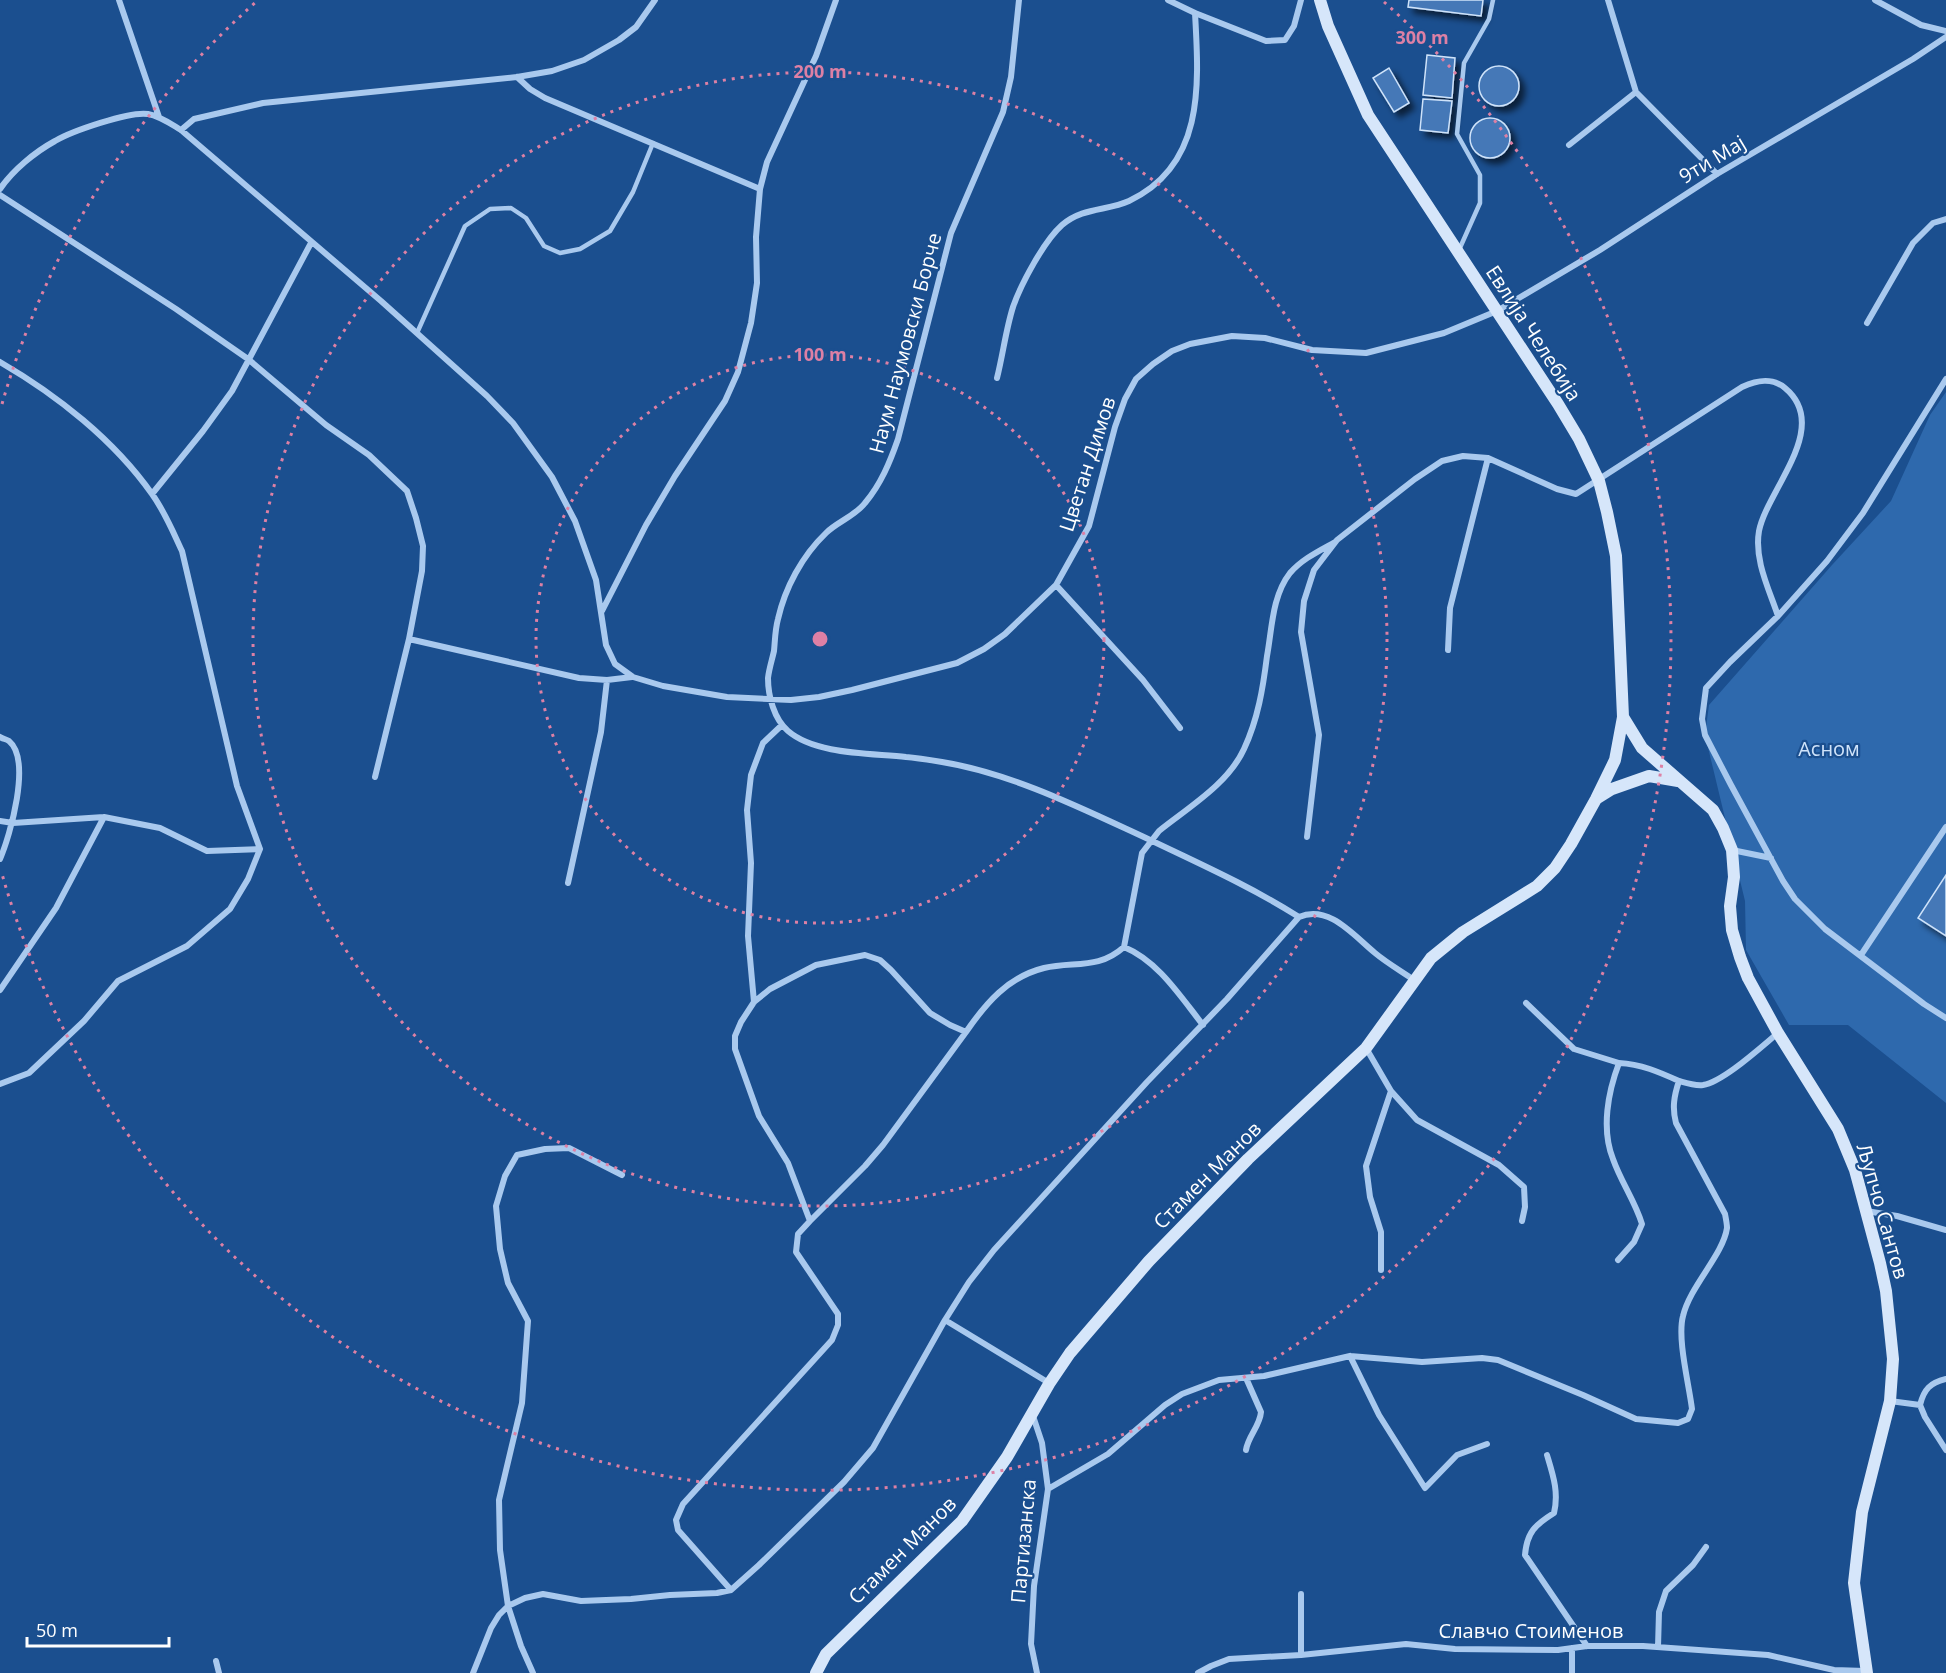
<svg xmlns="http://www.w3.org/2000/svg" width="1946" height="1673" font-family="'Open Sans',sans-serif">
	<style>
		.green { fill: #2e69ad }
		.building { fill: #4478b7; stroke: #cfe3fa; stroke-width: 1.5; filter: url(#shadow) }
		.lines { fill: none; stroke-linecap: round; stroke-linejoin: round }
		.lane { stroke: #a9c9ee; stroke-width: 4.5 }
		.street { stroke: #a9c9ee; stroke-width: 6 }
		.secondary { stroke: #d6e6fa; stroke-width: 12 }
		.ring { fill: none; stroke: #dd80a5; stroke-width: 3; stroke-dasharray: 3 6 }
		.labels { text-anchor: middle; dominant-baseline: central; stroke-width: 4.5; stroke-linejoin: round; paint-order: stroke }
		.street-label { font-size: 20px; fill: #fff; stroke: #1b4f8f }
		.park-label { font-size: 20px; fill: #cfe3fa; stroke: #1b4f8f }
		.centre { fill: #dd80a5; stroke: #1b4f8f; stroke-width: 3 }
		.ring-label { font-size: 18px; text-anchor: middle; font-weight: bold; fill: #dd80a5; stroke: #1b4f8f; stroke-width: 4.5; stroke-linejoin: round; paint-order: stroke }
	</style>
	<defs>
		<filter id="shadow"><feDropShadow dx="5.5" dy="5.5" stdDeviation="3" flood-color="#0009"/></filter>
	</defs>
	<rect width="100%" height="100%" fill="#1b4f8f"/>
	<!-- green -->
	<path class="green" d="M1946 392V1103L1848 1025H1789L1746 950 1745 901 1705 735 1709 705 1832 565 1891 501 1930 415Z"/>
	<!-- building -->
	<path class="building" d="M1409 0H1483L1481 16 1408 7Z
		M1427 55 1455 58 1452 98 1423 95Z
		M1479 86a20 20 0 1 1 40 0a20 20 0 1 1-40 0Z
		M1389 68 1409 103 1394 112 1373 78Z
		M1423 99 1452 101 1448 133 1420 130Z
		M1470 138a20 20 0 1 1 40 0a20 20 0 1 1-40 0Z
		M1946 875V936L1918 918Z"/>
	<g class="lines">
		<!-- lane -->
		<path class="lane" d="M1459 250 1480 203V175L1457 134 1464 63 1489 19 1493 0
			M417 333 465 226 490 209 511 208 526 218 544 246 560 253 580 249 610 231 633 192 653 143"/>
		<!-- street -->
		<path class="street" d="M119 0 159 117
			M1019 0 1011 77 1003 112 951 233 898 439C890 462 881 484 865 503 855 516 837 522 826 533 802 556 785 588 778 619 775 630 775 641 774 651 772 660 769 669 768 678 768 696 774 719 788 731 816 755 872 753 906 757 918 758 930 760 942 762 1011 773 1083 809 1146 838 1198 863 1250 886 1299 917
			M1168 0 1195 13 1266 41 1285 40 1294 26 1301 0
			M1608 0 1636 92 1717 174
			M1875 0 1921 25 1946 31
			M517 77 530 89 545 98 760 189 756 237 757 283 751 323 738 372 725 401 675 476 646 525 602 611
			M181 130 194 119 263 103 517 77 552 71 584 60 619 40 636 27 655 0
			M1569 145 1636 92
			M0 189C13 170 35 152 55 141 72 131 130 111 148 114 160 116 171 124 181 130L381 301 487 396 513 423 552 477 575 521 596 580 606 645 615 664 633 677 663 686 727 697 791 700 819 697 852 690 957 663 984 649 1005 634 1056 585 1089 526 1115 427 1125 399 1136 379 1153 364 1172 351 1190 344 1232 336 1265 338 1312 350 1366 353 1444 333 1497 311 1600 250 1717 174 1913 59 1946 37
			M760 189 767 162 816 56 836 0
			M0 195 176 309 248 359 326 425 369 455 407 491 416 518 423 546 422 571 409 639 375 777
			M1867 323 1913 243 1933 223 1946 219
			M0 362C57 395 114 440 152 494 165 512 173 532 182 551L237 786 260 849
			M997 378C1003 354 1006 329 1013 307 1021 284 1044 241 1062 225 1083 207 1107 211 1129 201 1205 165 1199 85 1195 13
			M1946 379 1863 513 1827 561 1778 616 1730 662 1706 688 1702 719 1705 735 1731 785 1783 881 1795 899 1825 929 1924 1004 1946 1018
			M152 494 203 431 232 391 311 243
			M1056 585 1143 680 1180 728
			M409 639 579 678 607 680 632 677
			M1448 650 1450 608 1488 458
			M0 737C3 739 6 739 9 741 32 760 10 836 0 859
			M0 821 13 823 104 817 56 908 0 990
			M1307 837 1319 735 1301 632 1304 601 1314 570 1337 540 1415 479 1442 461 1463 456 1488 458 1557 489 1576 494 1742 387C1757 380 1772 377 1785 388 1832 427 1767 490 1759 531 1754 560 1769 589 1778 616
			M1732 850 1771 858
			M568 883 601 732 607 680
			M1861 955 1946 827
			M754 1002 748 936 751 863 747 810 751 775 763 743 782 725
			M1526 1003 1574 1049 1619 1063
			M1203 1025C1180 996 1158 961 1124 947L1142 853 1159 831C1189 807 1228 784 1244 749 1258 719 1263 688 1267 656 1272 629 1272 596 1290 573 1302 559 1319 551 1335 542
			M1366 1048 1391 1091 1417 1120 1499 1165 1524 1187 1525 1207 1522 1221
			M0 1084 29 1073 84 1021 118 981 187 946 230 909 248 879 260 849 207 851 160 828 104 817
			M1866 1211 1897 1216 1946 1230
			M810 1221 865 1166 883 1145 966 1032
			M1618 1260 1634 1242 1642 1224C1635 1201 1621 1182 1613 1159 1601 1129 1608 1092 1619 1063 1641 1064 1659 1072 1679 1081
			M1381 1270V1232L1370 1197 1366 1166 1391 1091
			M945 1320 1049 1383
			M1350 1356 1379 1415 1425 1488 1457 1455 1487 1444
			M1890 1401 1920 1405 1925 1417 1946 1450
			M1920 1405C1924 1389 1930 1383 1946 1379
			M1032 1413 1042 1443 1048 1489 1034 1586 1031 1644 1037 1673
			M1246 1450C1248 1436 1260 1426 1261 1412L1246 1378
			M1547 1455C1553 1475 1559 1492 1554 1513 1535 1525 1527 1532 1525 1555L1587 1646
			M1048 1489 1108 1454 1165 1405 1182 1394 1219 1380 1264 1376 1350 1356 1422 1362 1482 1358 1498 1360 1583 1395 1636 1419 1678 1423 1688 1419 1692 1409C1689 1384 1677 1339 1683 1316 1690 1286 1723 1255 1727 1228 1727 1224 1726 1219 1725 1214L1676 1123C1672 1108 1674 1096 1679 1081 1686 1083 1695 1086 1703 1085 1723 1082 1761 1047 1778 1033
			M731 1590 678 1530 676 1520 683 1504 832 1340 838 1325V1314L796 1252 798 1234 810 1221 788 1163 759 1116 735 1049V1036L741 1022 754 1002 770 989 816 965 865 955 880 960 891 970 930 1013 950 1025 966 1032C986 1003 1008 977 1044 968 1075 961 1098 970 1124 947
			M1301 1594V1655
			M1658 1647 1659 1612 1666 1591 1693 1565 1706 1547
			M1572 1648V1673
			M216 1661 219 1673
			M473 1673 491 1628 499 1615 508 1606 525 1598 543 1594 581 1601 631 1599 670 1595 717 1593 731 1590 759 1565 844 1482 873 1448 945 1320 969 1282 994 1250 1147 1082 1227 999 1299 917C1329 904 1354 936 1375 953 1387 963 1401 971 1414 980
			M533 1673 521 1646 508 1606 500 1550 499 1500 522 1403 528 1321 508 1283 500 1249 496 1206 505 1176 517 1155 545 1149 569 1148 622 1175
			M1198 1673 1211 1666 1229 1659 1301 1655 1406 1644 1455 1649 1558 1650 1587 1646H1643L1768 1655 1834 1670 1865 1671"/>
		<!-- secondary -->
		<path class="secondary" d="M1623 717 1642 748 1713 810 1723 828 1732 850 1734 877 1730 906 1732 930 1740 957 1748 978 1778 1033 1838 1129 1855 1170 1880 1263 1886 1291 1893 1359 1890 1401 1862 1512 1854 1583 1867 1673
			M1596 799 1612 789 1649 776 1678 781
			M816 1673 826 1654 962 1521 1007 1457 1049 1384 1070 1353 1149 1261 1248 1159 1366 1048 1431 958 1463 932 1537 886 1555 868 1571 844 1596 799 1615 760 1623 717 1616 556 1607 512 1599 481 1579 439 1558 404 1368 115 1328 26 1320 0"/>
	</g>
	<!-- distance rings -->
	<g class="ring">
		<circle cx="820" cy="639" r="284"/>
		<circle cx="820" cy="639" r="567"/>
		<path d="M2 404A851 851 0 0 1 256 2M1384 2A851 851 0 1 1 2 874"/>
	</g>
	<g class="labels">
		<!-- street labels -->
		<g class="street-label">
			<text transform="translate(1712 159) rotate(-31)">9ти Мај</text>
			<text transform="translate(1534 333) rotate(57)">Евлија Челебија</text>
			<text transform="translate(905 343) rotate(-75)">Наум Наумовски Борче</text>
			<text transform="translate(1087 464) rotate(-72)">Цветан Димов</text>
			<text transform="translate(1207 1175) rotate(-45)">Стамен Манов</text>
			<text transform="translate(1883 1211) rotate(74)">Љупчо Сантов</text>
			<text transform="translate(1023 1541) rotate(-85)">Партизанска</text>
			<text transform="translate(902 1550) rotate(-45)">Стамен Манов</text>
			<text x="1531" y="1630">Славчо Стоименов</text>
		</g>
		<!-- park labels -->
		<g class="park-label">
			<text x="1829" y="748">Асном</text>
		</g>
	</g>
	<circle cx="820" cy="639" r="9" class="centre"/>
	<g class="ring-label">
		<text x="1422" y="44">300 m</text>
		<text x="820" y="78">200 m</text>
		<text x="820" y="361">100 m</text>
	</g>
	<!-- scale -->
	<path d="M27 1637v9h142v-9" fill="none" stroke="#ffffff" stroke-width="3"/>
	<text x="36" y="1637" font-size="18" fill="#ffffff" stroke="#1b4f8f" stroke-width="4.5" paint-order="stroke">50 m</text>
</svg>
